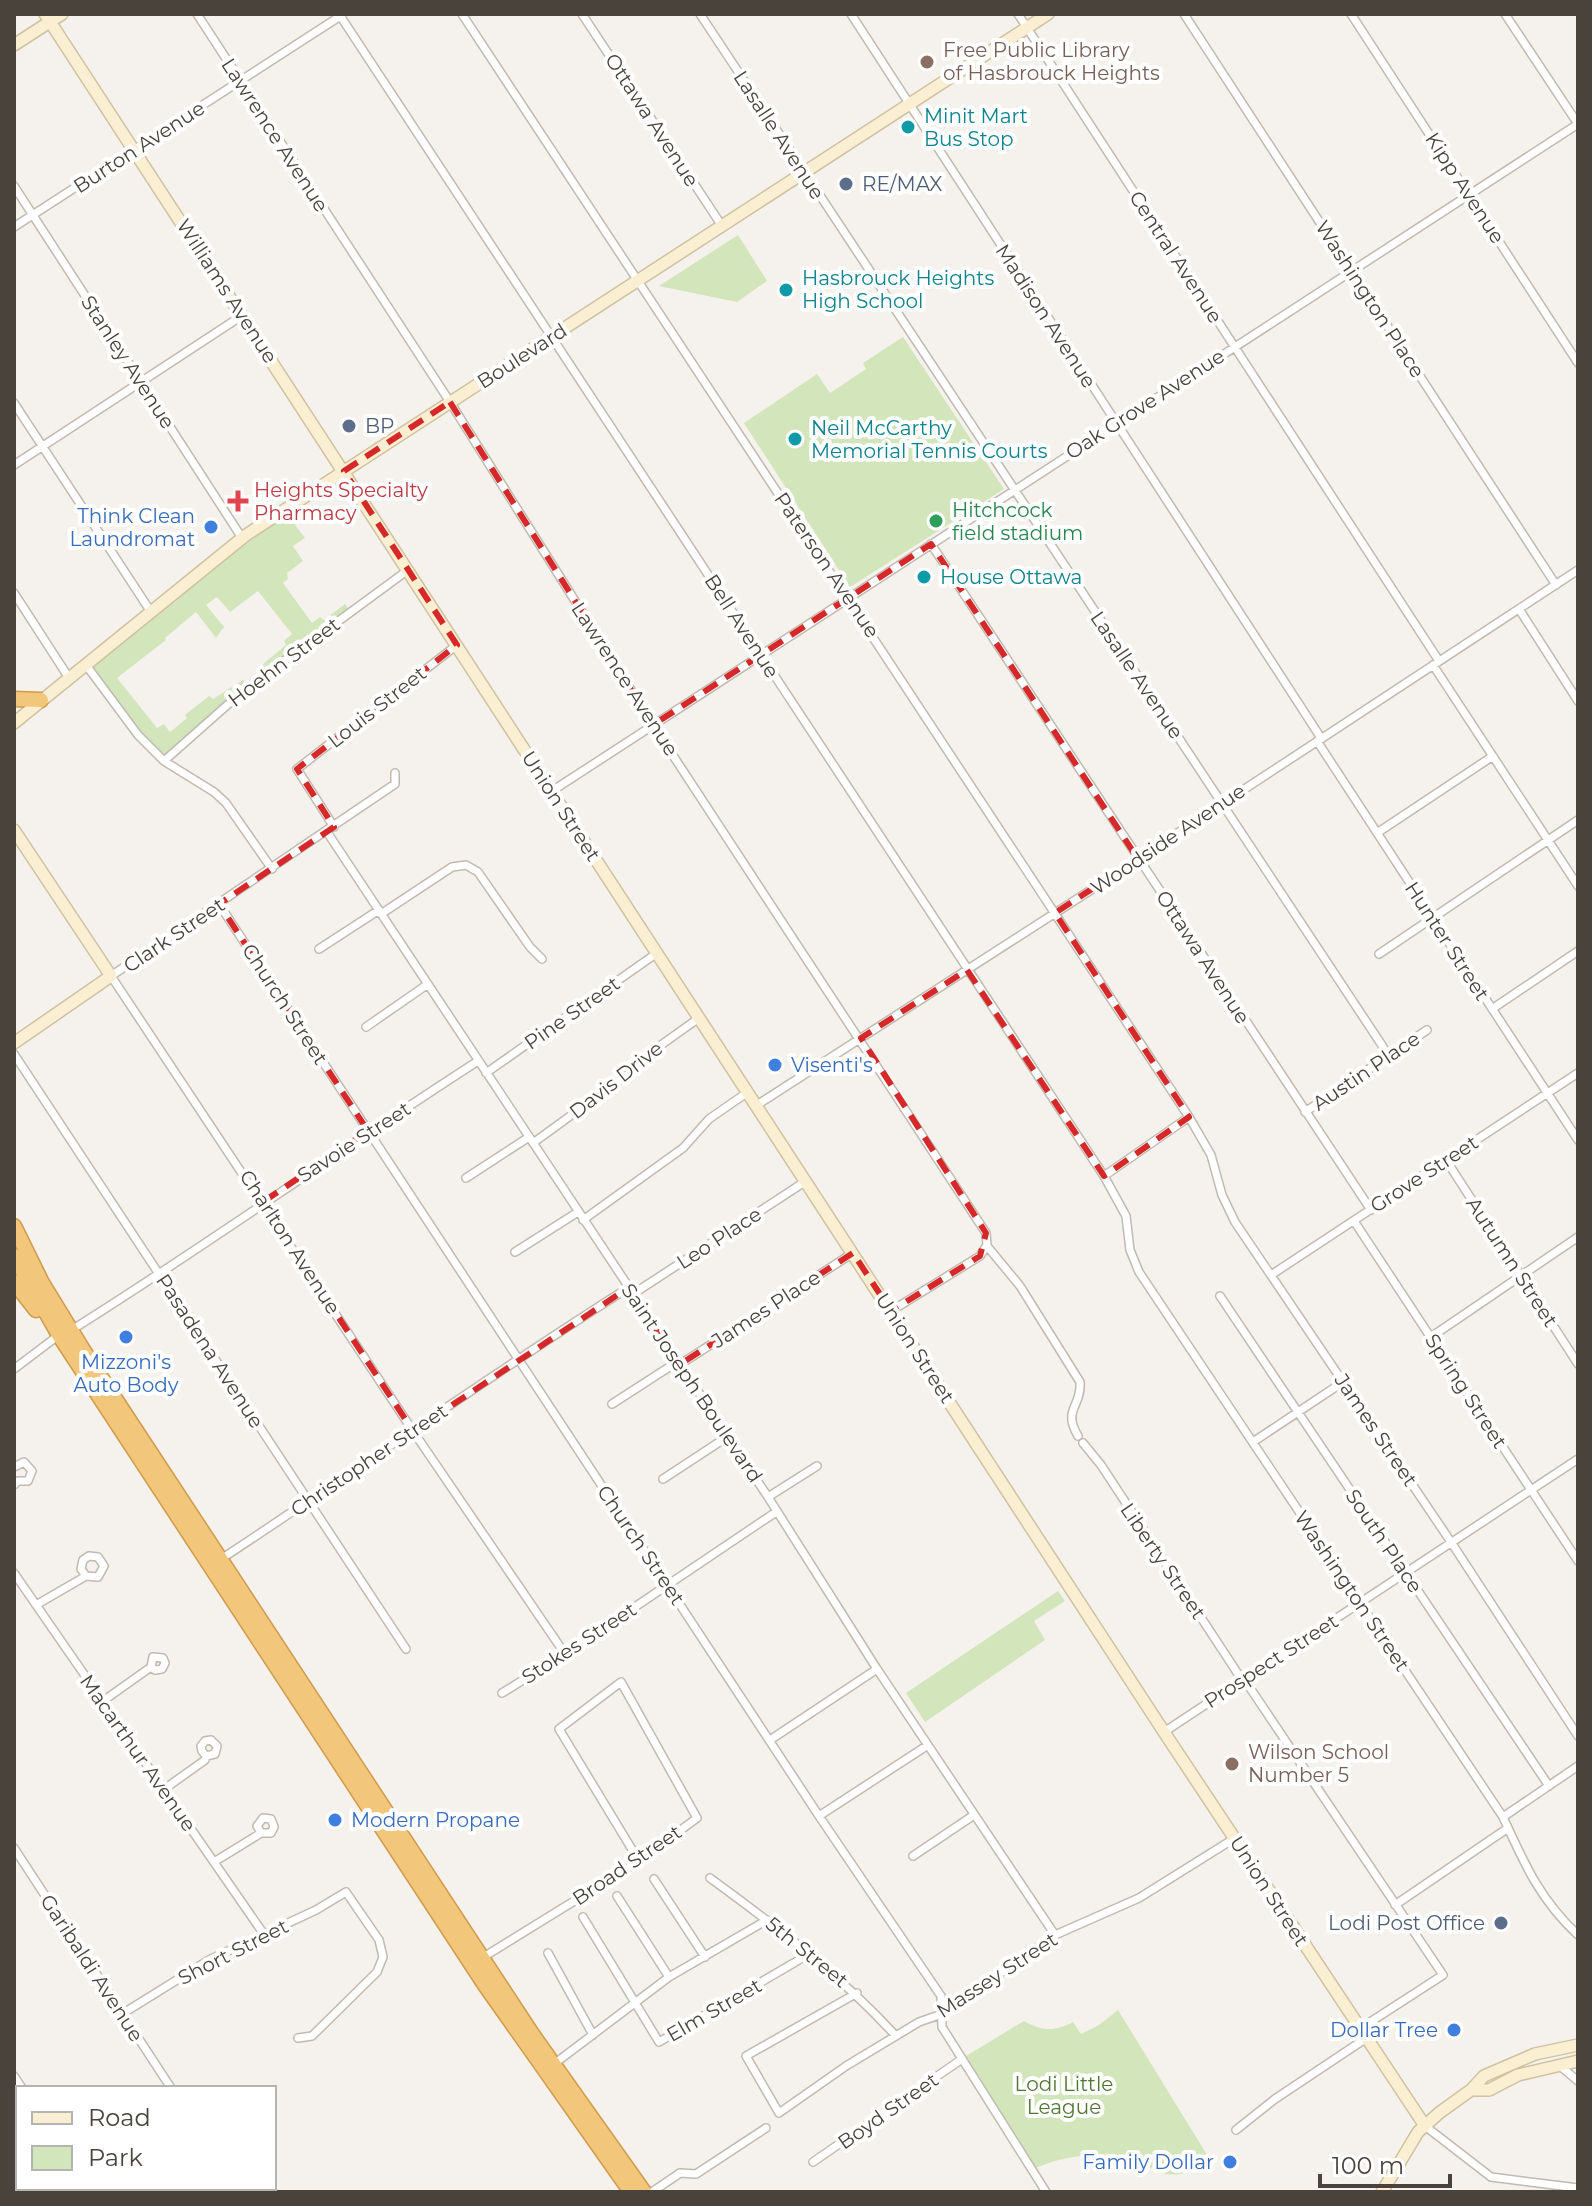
<svg xmlns="http://www.w3.org/2000/svg" width="1592" height="2206" font-family="Montserrat,sans-serif">
	<style>
		.green { fill: #d3e5ba }
		.lines { fill: none; stroke-linecap: round; stroke-linejoin: round }
		.street-casing { stroke: #c0bab0; stroke-width: 10 }
		.secondary-casing { stroke: #d0c2a1; stroke-width: 14 }
		.highway-casing { stroke: #d19b4b; stroke-width: 17 }
		.street { stroke: #fff; stroke-width: 7 }
		.secondary { stroke: #faefd2; stroke-width: 11 }
		.highway { stroke: #f2c67b; stroke-width: 14 }
		.marked { fill: none; stroke: #d62828; stroke-width: 6; stroke-dasharray: 16 10; stroke-linejoin: round }
		.education-dot { fill: #8d6e63; stroke: #fff; stroke-width: 3 }
		.culture-dot { fill: #0f9aa8; stroke: #fff; stroke-width: 3 }
		.service-dot { fill: #5c6f8a; stroke: #fff; stroke-width: 3 }
		.health-dot { fill: #e0444e; stroke: #fff; stroke-width: 3 }
		.leisure-dot { fill: #2e9e5b; stroke: #fff; stroke-width: 3 }
		.shop-dot { fill: #3f7fe0; stroke: #fff; stroke-width: 3 }
		.labels { text-anchor: middle; dominant-baseline: central; stroke-width: 8; stroke-linejoin: round; paint-order: stroke }
		.education-label { font-size: 20px; fill: #785e54; stroke: #fff; text-anchor: start }
		.culture-label { font-size: 20px; fill: #0d838f; stroke: #fff; text-anchor: start }
		.street-label { font-size: 20px; fill: #49433b; stroke: #fff }
		.service-label { font-size: 20px; fill: #4e5e75; stroke: #fff; text-anchor: start }
		.health-label { font-size: 20px; fill: #be3a42; stroke: #fff; text-anchor: start }
		.leisure-label { font-size: 20px; fill: #27864d; stroke: #fff; text-anchor: start }
		.shop-label { font-size: 20px; fill: #366cbe; stroke: #fff; text-anchor: end }
		.park-label { font-size: 20px; fill: #4f7732; stroke: #fff }
	</style>
	<rect width="100%" height="100%" fill="#f5f2ed"/>
	<!-- green -->
	<path class="green" d="M738 235 767 281 737 302 659 286Z
		M903 337 1004 489 850 587 744 423 817 374 830 393 866 369 863 363Z
		M284 510 305 538 293 546 303 561 287 573 288 579 283 583 312 623 320 617 324 620 345 604 351 612 267 674 262 665 286 645 284 641 292 634 258 591 230 612 217 597 206 605 224 627 216 638 196 612 165 638 166 640 117 678 157 728 164 724 170 732 187 718 185 715 209 696 213 699 243 680 249 687 164 761 138 735 86 665Z
		M1058 1591 1065 1601 1034 1621 1045 1640 925 1722 906 1693Z
		M1118 2010 1209 2158C1163 2194 1159 2161 1117 2156 1089 2153 1061 2157 1036 2168L966 2056 1024 2021C1041 2031 1055 2032 1073 2022L1081 2034 1099 2025Z"/>
	<g class="lines">
		<defs>
			<path id="street" d="M197 14 450 402 653 725 986 1233 987 1245 980 1256 891 1311
				M339 14 1104 1176 1126 1216 1130 1250 1139 1272 1503 1817C1524 1863 1540 1900 1578 1935
				M462 14 1189 1117 1211 1155 1222 1195 1235 1222 1451 1542 1578 1736
				M582 14 722 226
				M700 14 1389 1056
				M851 14 1321 738
				M1018 14 1439 661
				M1184 14 1556 585
				M1351 14 1578 363
				M1505 14 1578 124
				M14 186 242 538
				M14 227 342 15
				M14 403 151 612
				M14 465 243 315
				M931 544 1371 1210
				M14 593 69 678
				M1519 609 1578 701
				M86 665 138 735 164 761 214 792 226 803 272 869
				M1433 665 1578 886
				M1317 741 1578 1140
				M164 761 242 692 408 570
				M395 773V784L111 976 413 1431 565 1654
				M552 791 1578 124
				M334 827 297 769 457 645
				M327 832 768 1497 877 1669 1055 1935
				M1377 833 1493 756
				M219 904 819 1816 941 1996 942 2027 1046 2192
				M381 914 452 867 466 865 478 872 530 947 542 959
				M319 949 379 910
				M1379 954 1578 820
				M1492 1009 1578 951
				M366 1027 428 984
				M14 1054 406 1649
				M486 1073 657 953
				M757 1105 1094 888 1578 570
				M1305 1112 1427 1030
				M533 1143 628 1074 647 1055 699 1018
				M1446 1160 1578 1364
				M1104 1176 1189 1117
				M466 1178 529 1137
				M583 1220 683 1148 709 1119 748 1092
				M1354 1221 1578 1561
				M987 1246 1020 1286 1080 1382C1082 1407 1062 1409 1078 1436
				M515 1252 578 1212
				M1271 1275 1578 1073
				M633 1294 806 1181
				M1220 1296 1549 1786
				M70 1331C209 1244 341 1149 478 1061
				M1431 1337 1578 1237
				M679 1365 853 1253
				M14 1369 59 1335
				M612 1404 677 1362
				M1253 1442 1343 1382
				M1083 1443 1101 1465 1242 1680
				M14 1467 24 1462 32 1471 28 1481H18L14 1485
				M663 1479 727 1437
				M768 1497 817 1466
				M221 1559C357 1470 490 1375 628 1288
				M14 1573 263 1933
				M36 1605 86 1576 98 1577 104 1566 98 1557 89 1556 83 1560 81 1569 86 1576
				M1244 1679 1443 1975 1361 2028
				M502 1693 565 1654 776 1512
				M103 1701 151 1667 153 1657 163 1658 165 1663 162 1669 155 1670 151 1667
				M1164 1732 1578 1459
				M770 1740 877 1669
				M163 1790 205 1760 206 1756 215 1754 217 1746 211 1740 205 1741 201 1746 202 1751 206 1756
				M819 1816 928 1745
				M1503 1817 1578 1766
				M14 1848 171 2088
				M913 1856 974 1815
				M214 1862 261 1833H271L274 1827 271 1819 263 1818 257 1826 261 1833
				M710 1878C777 1927 839 1974 896 2036
				M654 1879 705 1957
				M617 1896 669 1977
				M1395 1905 1508 1828
				M583 1917 659 2042 809 1954
				M548 1953 593 2035
				M482 1958 639 1861 697 1818 621 1682 559 1729 639 1861
				M857 1993 746 2056 779 2113 846 2066 919 2022 942 2014 1055 1935 1139 1898 1235 1838
				M122 2014 209 1960 316 1910 346 1892 379 1940 383 1957 377 1972 312 2036 298 2038
				M554 2064 669 1977 767 1920
				M1559 2065 1578 2081
				M14 2076 22 2088
				M1425 2126 1491 2177 1578 2188
				M1236 2130 1275 2099 1368 2037
				M813 2162 962 2059
				M14 2182 18 2179
				M236 2188 238 2192
				M652 2192 680 2173 696 2174 766 2128"/>
			<path id="secondary" d="M45 14 1164 1732 1425 2126
				M14 45 62 14
				M14 723 246 535 1048 14
				M14 830 111 976 14 1043
				M1471 2090H1489L1518 2075 1578 2061
				M1382 2192 1418 2132 1439 2113 1471 2090 1484 2076 1535 2054 1578 2045"/>
			<path id="highway" d="M14 699 41 700
				M14 1226 42 1283 83 1350 532 2034 644 2192
				M14 1256 59 1335 485 1985 631 2192
				M14 1282 36 1310"/>
		</defs>
		<!-- street casing -->
		<use href="#street" class="street-casing"/>
		<!-- secondary casing -->
		<use href="#secondary" class="secondary-casing"/>
		<!-- highway casing -->
		<use href="#highway" class="highway-casing"/>
		<!-- street -->
		<use href="#street" class="street"/>
		<!-- secondary -->
		<use href="#secondary" class="secondary"/>
		<!-- highway -->
		<use href="#highway" class="highway"/>
	</g>
	<!-- marked area -->
	<path class="marked" d="M450 402 653 725 931 544 1138 859 1055 913 1189 1117 1104 1176 967 970 861 1038 986 1233 980 1256 891 1311 853 1253 679 1365 628 1288 413 1431 263 1202 368 1131 219 904 334 827 297 769 457 645 344 471Z"/>
	<!-- markers -->
	<g class="education-dot">
		<circle cx="927" cy="62" r="8"/>
		<circle cx="1232" cy="1764" r="8"/>
	</g>
	<g class="culture-dot">
		<circle cx="908" cy="127" r="8"/>
		<circle cx="786" cy="290" r="8"/>
		<circle cx="795" cy="439" r="8"/>
		<circle cx="924" cy="577" r="8"/>
	</g>
	<g class="service-dot">
		<circle cx="846" cy="184" r="8"/>
		<circle cx="349" cy="426" r="8"/>
		<circle cx="1501" cy="1923" r="8"/>
	</g>
	<path class="health-dot" d="M234 489h8v8h8v8h-8v8h-8v-8h-8v-8h8z"/>
	<circle class="leisure-dot" cx="936" cy="521" r="8"/>
	<g class="shop-dot">
		<circle cx="211" cy="527" r="8"/>
		<circle cx="775" cy="1065" r="8"/>
		<circle cx="126" cy="1337" r="8"/>
		<circle cx="335" cy="1820" r="8"/>
		<circle cx="1454" cy="2030" r="8"/>
		<circle cx="1230" cy="2162" r="8"/>
	</g>
	<g class="labels">
		<!-- education labels -->
		<g class="education-label">
			<text x="943" y="50">Free Public Library<tspan x="943" dy="23">of Hasbrouck Heights</tspan></text>
			<text x="1248" y="1752">Wilson School<tspan x="1248" dy="23">Number 5</tspan></text>
		</g>
		<!-- culture labels -->
		<g class="culture-label">
			<text x="924" y="116">Minit Mart<tspan x="924" dy="23">Bus Stop</tspan></text>
			<text x="802" y="278">Hasbrouck Heights<tspan x="802" dy="23">High School</tspan></text>
			<text x="811" y="428">Neil McCarthy<tspan x="811" dy="23">Memorial Tennis Courts</tspan></text>
			<text x="940" y="577">House Ottawa</text>
		</g>
		<!-- street labels -->
		<g class="street-label">
			<text transform="translate(652 120) rotate(57)">Ottawa Avenue</text>
			<text transform="translate(275 135) rotate(57)">Lawrence Avenue</text>
			<text transform="translate(779 135) rotate(57)">Lasalle Avenue</text>
			<text transform="translate(139 147) rotate(-33)">Burton Avenue</text>
			<text transform="translate(1465 188) rotate(57)">Kipp Avenue</text>
			<text transform="translate(1176 257) rotate(57)">Central Avenue</text>
			<text transform="translate(227 291) rotate(57)">Williams Avenue</text>
			<text transform="translate(1370 299) rotate(57)">Washington Place</text>
			<text transform="translate(1046 316) rotate(57)">Madison Avenue</text>
			<text transform="translate(522 356) rotate(-33)">Boulevard</text>
			<text transform="translate(128 362) rotate(57)">Stanley Avenue</text>
			<text transform="translate(1145 404) rotate(-33)">Oak Grove Avenue</text>
			<text transform="translate(827 565) rotate(56)">Paterson Avenue</text>
			<text transform="translate(742 626) rotate(57)">Bell Avenue</text>
			<text transform="translate(284 662) rotate(-37)">Hoehn Street</text>
			<text transform="translate(1137 675) rotate(56)">Lasalle Avenue</text>
			<text transform="translate(625 679) rotate(57)">Lawrence Avenue</text>
			<text transform="translate(377 707) rotate(-38)">Louis Street</text>
			<text transform="translate(561 806) rotate(57)">Union Street</text>
			<text transform="translate(1168 839) rotate(-34)">Woodside Avenue</text>
			<text transform="translate(174 935) rotate(-34)">Clark Street</text>
			<text transform="translate(1447 941) rotate(57)">Hunter Street</text>
			<text transform="translate(1203 957) rotate(57)">Ottawa Avenue</text>
			<text transform="translate(285 1004) rotate(57)">Church Street</text>
			<text transform="translate(572 1013) rotate(-35)">Pine Street</text>
			<text transform="translate(1366 1071) rotate(-34)">Austin Place</text>
			<text transform="translate(616 1080) rotate(-38)">Davis Drive</text>
			<text transform="translate(354 1142) rotate(-33)">Savoie Street</text>
			<text transform="translate(1424 1174) rotate(-33)">Grove Street</text>
			<text transform="translate(719 1238) rotate(-33)">Leo Place</text>
			<text transform="translate(290 1242) rotate(57)">Charlton Avenue</text>
			<text transform="translate(1512 1262) rotate(57)">Autumn Street</text>
			<text transform="translate(766 1309) rotate(-33)">James Place</text>
			<text transform="translate(915 1348) rotate(57)">Union Street</text>
			<text transform="translate(210 1351) rotate(57)">Pasadena Avenue</text>
			<text transform="translate(692 1383) rotate(56)">Saint Joseph Boulevard</text>
			<text transform="translate(1466 1391) rotate(57)">Spring Street</text>
			<text transform="translate(1376 1430) rotate(56)">James Street</text>
			<text transform="translate(369 1460) rotate(-34)">Christopher Street</text>
			<text transform="translate(1384 1541) rotate(56)">South Place</text>
			<text transform="translate(641 1545) rotate(56)">Church Street</text>
			<text transform="translate(1163 1561) rotate(56)">Liberty Street</text>
			<text transform="translate(1352 1591) rotate(56)">Washington Street</text>
			<text transform="translate(579 1643) rotate(-33)">Stokes Street</text>
			<text transform="translate(1271 1661) rotate(-33)">Prospect Street</text>
			<text transform="translate(138 1753) rotate(55)">Macarthur Avenue</text>
			<text transform="translate(627 1865) rotate(-34)">Broad Street</text>
			<text transform="translate(1269 1891) rotate(57)">Union Street</text>
			<text transform="translate(233 1952) rotate(-27)">Short Street</text>
			<text transform="translate(807 1952) rotate(39)">5th Street</text>
			<text transform="translate(92 1968) rotate(57)">Garibaldi Avenue</text>
			<text transform="translate(997 1975) rotate(-33)">Massey Street</text>
			<text transform="translate(714 2010) rotate(-30)">Elm Street</text>
			<text transform="translate(888 2111) rotate(-35)">Boyd Street</text>
		</g>
		<!-- service labels -->
		<g class="service-label">
			<text x="862" y="184">RE/MAX</text>
			<text x="365" y="426">BP</text>
			<text x="1485" y="1923" text-anchor="end">Lodi Post Office</text>
		</g>
		<!-- health labels -->
		<g class="health-label">
			<text x="254" y="490">Heights Specialty<tspan x="254" dy="23">Pharmacy</tspan></text>
		</g>
		<!-- leisure labels -->
		<g class="leisure-label">
			<text x="952" y="510">Hitchcock<tspan x="952" dy="23">field stadium</tspan></text>
		</g>
		<!-- shop labels -->
		<g class="shop-label">
			<text x="195" y="516">Think Clean<tspan x="195" dy="23">Laundromat</tspan></text>
			<text x="791" y="1065" text-anchor="start">Visenti's</text>
			<text x="126" y="1362" text-anchor="middle">Mizzoni's<tspan x="126" dy="23">Auto Body</tspan></text>
			<text x="351" y="1820" text-anchor="start">Modern Propane</text>
			<text x="1438" y="2030">Dollar Tree</text>
			<text x="1214" y="2162">Family Dollar</text>
		</g>
		<!-- park labels -->
		<g class="park-label">
			<text x="1064" y="2084">Lodi Little<tspan x="1064" dy="23">League</tspan></text>
		</g>
	</g>
	<!-- border -->
	<rect width="1592" height="2206" fill="none" stroke="#49433b" stroke-width="32"/>
	<!-- legend -->
	<rect x="16" y="2086" width="260" height="104" fill="#ffffff" stroke="#b6b4b1" stroke-width="2"/>
	<rect x="32" y="2112" width="40" height="12" fill="#faefd2" stroke="#b6b4b1" stroke-width="2"/>
	<text x="88" y="2126" font-size="24" fill="#49433b">Road</text>
	<rect x="32" y="2146" width="40" height="24" fill="#d3e5ba" stroke="#b6b4b1" stroke-width="2"/>
	<text x="88" y="2166" font-size="24" fill="#49433b">Park</text>
	<!-- scale -->
	<path d="M1320 2174v12h130v-12" fill="none" stroke="#49433b" stroke-width="4"/>
	<text x="1332" y="2174" font-size="24" fill="#49433b" stroke="#ffffff" stroke-width="6" paint-order="stroke">100 m</text>
</svg>
